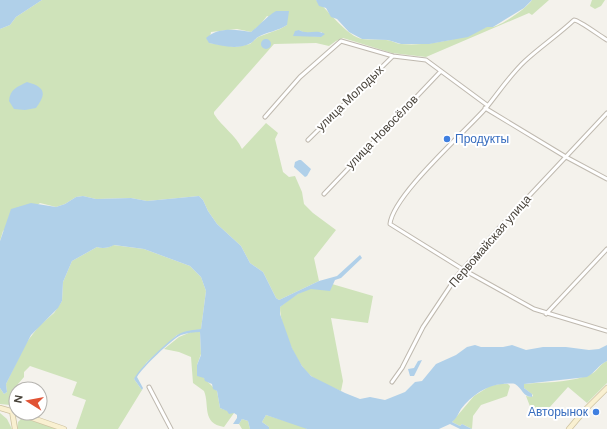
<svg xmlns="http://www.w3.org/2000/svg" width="607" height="429" font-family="'DM Sans',sans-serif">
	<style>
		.green { fill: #cfe3ba; fill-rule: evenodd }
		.water { fill: #b0d0e9 }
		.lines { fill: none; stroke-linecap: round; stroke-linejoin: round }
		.street-casing { stroke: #bfb9af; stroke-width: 5 }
		.secondary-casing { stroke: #cec3a1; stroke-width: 6 }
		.street { stroke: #fff; stroke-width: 3 }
		.secondary { stroke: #f9f0d1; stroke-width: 4.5 }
		.shop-dot { fill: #3f7fe0; stroke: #fff; stroke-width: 1.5 }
		.labels { text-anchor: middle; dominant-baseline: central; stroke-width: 4; stroke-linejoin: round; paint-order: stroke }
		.street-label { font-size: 12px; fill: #48433a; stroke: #fff }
		.shop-label { font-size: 12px; fill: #366cbe; stroke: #fff; text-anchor: start }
	</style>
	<rect width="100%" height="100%" fill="#f4f2ec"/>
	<!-- green -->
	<path class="green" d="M42 0H316C327 9 348 37 362 39 369 40 378 39 386 40 391 40 395 43 400 44 431 46 459 40 486 27 489 26 489 27 492 27 502 25 526 9 532 0H549L532 15 529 13 426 57 392 53 343 38 336 41 329 46 316 43 274 44 214 112V114C222 127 236 135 242 149L266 123 278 133 275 139 283 172 289 177 295 176 302 192 304 204 313 213 336 230 314 258 319 281 279 300 276 298 263 272 250 263 241 246 217 224 208 211 203 200 199 196 147 201 131 198 96 199 83 196 76 197 65 204 56 207 40 203 3 231 0 241V29L10 25 16 17ZM267 16 287 25 280 29 258 37 250 44 236 47 209 43 211 32 237 29 251 32 259 26ZM299 30 305 33 322 32 321 37 301 35Z
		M592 0H605L601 6 595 9 590 6Z
		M113 245 144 249 190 266 201 277 206 291 201 329 177 335 147 362 134 379 142 390 118 429H76L86 400 72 395 77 382 30 366 24 372V377L18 384 10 405 0 404V388L4 394 7 392 6 384 26 343 39 326 54 313 62 301 63 282 72 261 97 247C102 249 109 248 113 245Z
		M332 284 373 296 368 323 331 318 343 381 341 391C331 387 319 383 310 375 296 363 280 326 280 307 289 299 304 288 316 288 323 289 325 291 331 288Z
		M191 332H200L201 354 197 365 204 378 217 391 220 408 234 413 224 427C201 423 210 405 204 391L193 383 191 357 179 352 164 349 179 337Z
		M607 361V383L587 403 568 387 549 408 531 409 526 396 532 397 533 395 524 388V384C546 382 573 383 593 373 598 370 600 364 607 361Z
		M500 384H508L510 386 507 396 481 405 473 416 472 429 462 424 460 426 452 422 474 396 490 386Z
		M0 413 7 419 12 429H0Z
		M266 415 305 427 307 429H269V427L262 422Z
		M22 418H25L57 429H17L18 422Z
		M242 419 248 421 250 429H242L239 424Z"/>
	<!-- water -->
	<path class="water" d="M0 0H42L16 17 10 25 0 29Z
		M316 0H532L524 8 493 27H487L468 37 429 44H401L388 40 362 39 349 32 337 19 331 17 326 8 319 6Z
		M276 11H289L287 25C278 31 267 32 258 37 256 38 254 41 251 43 239 50 221 46 209 43L206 38C217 27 236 29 251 32 260 25 266 17 276 11Z
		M299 30C307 35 316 29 325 34L321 37 293 36 295 31Z
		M261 44a5 5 0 1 1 10 0a5 5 0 1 1-10 0Z
		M27 82C45 87 47 93 36 108L25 110 14 109 9 101C10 89 17 87 27 82Z
		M299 160H301L311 169 307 176 305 177 294 167 295 162Z
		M83 196 96 199 131 198 147 201 199 196 203 200 208 211 217 224 241 246 250 263 263 272 276 298 279 300 319 281 337 276 360 255 362 258 341 278 335 280 330 291 311 289 298 294 280 307V314L292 348 302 366 311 376 345 393 360 399 370 397 385 400 405 392 415 382 422 381 436 364 456 355 467 347 475 345 481 347H503L512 345 526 350 543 347H566L589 350 599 349 607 345V361C598 365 596 372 587 377L524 384V388L532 394V397C523 397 522 388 515 384 512 383 506 384 503 384 486 385 471 396 461 409 458 414 457 418 452 422L460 426 462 424 472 429H460L450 424 439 429H307L266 415 262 422 269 427V429H250L248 421 242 419 239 424H233L237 418V415L234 413 229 414 227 411 220 408 217 391 213 389 212 384 205 381 204 378 197 376V365L201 355 200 332C194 332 187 333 181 335 172 339 142 368 137 377L143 388 142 390 134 379C139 368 169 340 179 334 186 330 194 330 201 329L206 291 201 277 190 266 144 249 114 245C109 248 102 249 97 247L72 261 63 282 62 301 58 308 31 335 6 384 7 392 4 394 0 388V241L11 209 31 203 56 207 65 204 76 197Z
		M422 360 414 376H410L408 369 414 368 418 361Z"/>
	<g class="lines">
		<defs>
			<path id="street" d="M607 40C600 36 579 20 574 20 558 35 540 47 525 61 510 75 499 92 486 108 464 133 393 195 390 224L464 270 534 309 607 331
				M485 108 566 157 607 179
				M265 117 300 77 341 41 393 56 426 60 487 105
				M308 140 393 56
				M324 194 441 71
				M546 314 607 249
				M392 382 402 368 423 327 457 276 499 228 607 113
				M149 387 171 429"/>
			<path id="secondary" d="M0 408 14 412
				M12 411 15 429
				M18 413 64 429
				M569 429 585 410 607 388"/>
		</defs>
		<!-- street casing -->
		<use href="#street" class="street-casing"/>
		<!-- secondary casing -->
		<use href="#secondary" class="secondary-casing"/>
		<!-- street -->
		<use href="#street" class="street"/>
		<!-- secondary -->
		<use href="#secondary" class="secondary"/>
	</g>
	<!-- markers -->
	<g class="shop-dot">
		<circle cx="447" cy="139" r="4"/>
		<circle cx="596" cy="412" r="4"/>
	</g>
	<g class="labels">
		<!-- street labels -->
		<g class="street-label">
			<text transform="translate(350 98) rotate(-44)">улица Молодых</text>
			<text transform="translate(382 132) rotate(-46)">улица Новосёлов</text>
			<text transform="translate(490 241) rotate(-49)">Первомайская улица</text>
		</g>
		<!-- shop labels -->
		<g class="shop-label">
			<text x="455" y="139">Продукты</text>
			<text x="588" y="412" text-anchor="end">Авторынок</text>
		</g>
	</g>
	<!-- north arrow -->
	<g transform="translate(28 401) rotate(281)"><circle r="19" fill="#ffffff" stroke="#b6b4b0"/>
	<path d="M0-3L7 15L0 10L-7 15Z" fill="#e15335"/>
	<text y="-6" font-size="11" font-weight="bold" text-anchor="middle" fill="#48433a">N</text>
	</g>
</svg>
